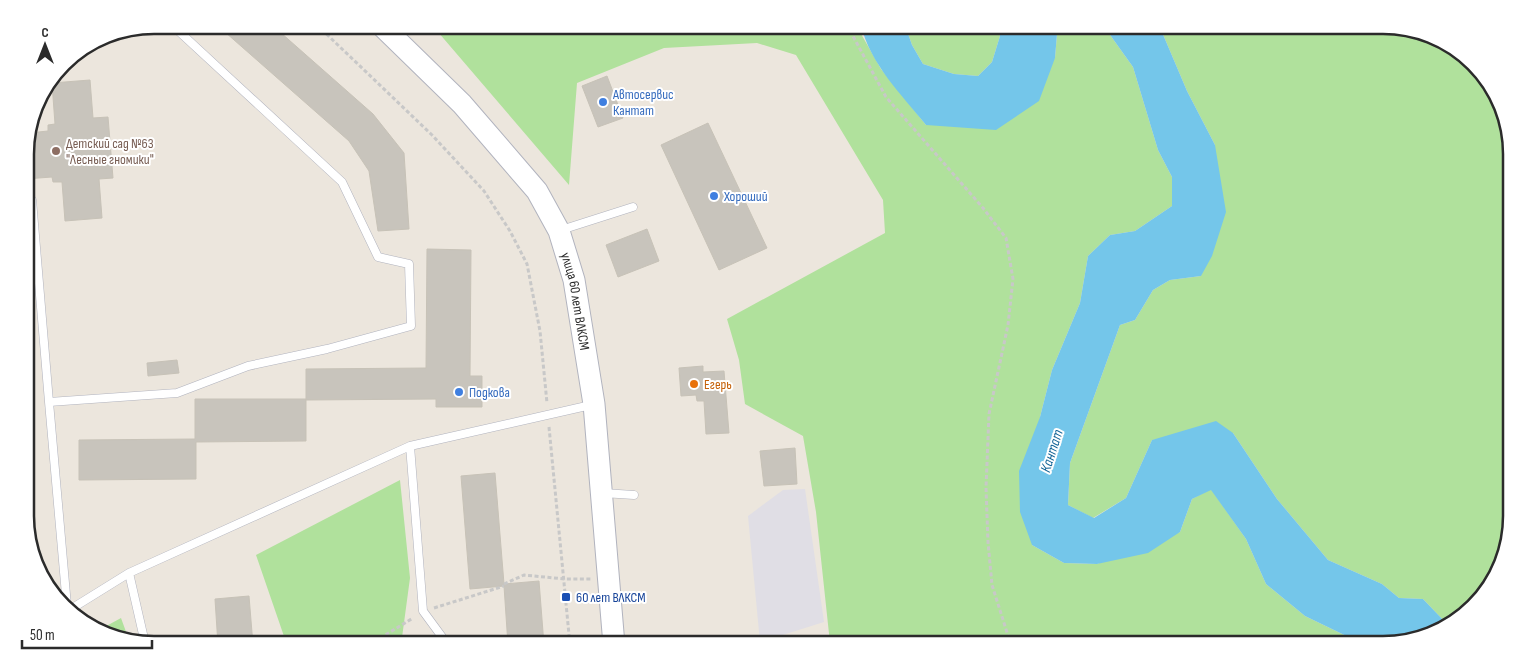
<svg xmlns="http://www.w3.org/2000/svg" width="1537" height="670" font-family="'Sofia Sans Condensed',sans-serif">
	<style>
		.industrial { fill: #e0dee5 }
		.green { fill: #b0e19c }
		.water { fill: #74c6ea }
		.building { fill: #c8c4bc; stroke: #c7c2b7 }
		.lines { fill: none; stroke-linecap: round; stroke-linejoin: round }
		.lane-casing { stroke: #b1b3be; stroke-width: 9 }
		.secondary-casing { stroke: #b1b3be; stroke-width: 23 }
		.path { stroke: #c8c8c8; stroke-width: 3; stroke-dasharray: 4 2.5; stroke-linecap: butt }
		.lane { stroke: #fff; stroke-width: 8 }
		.secondary { stroke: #fff; stroke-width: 21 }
		.shop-dot { fill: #3f7fe0; stroke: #fff; stroke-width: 2 }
		.education-dot { fill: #8d6e63; stroke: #fff; stroke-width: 2 }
		.food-dot { fill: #e8710a; stroke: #fff; stroke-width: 2 }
		.transit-dot { fill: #1a4fb4; stroke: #fff; stroke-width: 2 }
		.labels { text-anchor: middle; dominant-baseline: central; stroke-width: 4; stroke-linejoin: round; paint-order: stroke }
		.shop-label { font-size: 14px; fill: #366cbe; stroke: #fff; text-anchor: start }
		.education-label { font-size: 14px; fill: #785e54; stroke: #fff; text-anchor: start }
		.street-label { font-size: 14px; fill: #2b2b2b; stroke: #fff }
		.food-label { font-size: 14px; fill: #c56008; stroke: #fff; text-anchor: start }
		.transit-label { font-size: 14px; fill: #164399; stroke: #fff; text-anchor: start }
		.water-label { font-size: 15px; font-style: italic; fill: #126497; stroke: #fff }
		.rim { fill: none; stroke: #2b2b2b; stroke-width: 2.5 }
	</style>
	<rect width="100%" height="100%" fill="#ece6dd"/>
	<!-- industrial -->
	<path class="industrial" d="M805 489 824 622 760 642 748 516 783 490Z"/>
	<!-- green -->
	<path class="green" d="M432 25H856L881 69 926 125 1055 58 1057 34 1064 25H1103L1133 67 1158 150 1172 177V206L1135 231 1110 235 1088 256 1080 303 1052 370 1040 417 1032 545 1064 563 1097 564 1180 532 1192 499 1211 489 1246 539 1266 584 1305 616 1365 645H826L830 643 816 512 803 436 745 404 739 360 727 319 885 233 883 200 796 55 757 43 664 48 577 83 569 185Z
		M905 25H997L1000 36 992 62 978 76 954 74 923 64 912 45Z
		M1159 25H1383L1432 35 1485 75 1511 137 1512 516 1509 532 1497 557 1493 577 1461 618 1447 624 1423 599 1399 598 1382 584 1328 560 1277 499 1233 433 1152 440 1126 498 1093 518 1068 505 1070 463 1120 325 1135 320 1153 290 1170 280 1201 276 1215 145 1187 91Z
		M400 480 410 578 401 645H287L256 555Z
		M121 618 129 640 105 635 99 630Z"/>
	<!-- water -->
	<path class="water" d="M861 25H905L912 45 923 64 954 74 978 76 992 62 1000 36 997 25H1064L1057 34 1055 58 1039 101 996 130 926 125C902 95 870 64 861 25Z
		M1103 25H1159L1187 91 1215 145 1226 212 1212 256 1201 276 1170 280 1153 290 1135 320 1120 325 1070 463 1068 505 1094 518 1126 498 1152 440 1216 421 1233 433 1277 499 1328 560 1382 584 1399 598 1423 599 1447 624 1391 645H1365L1305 616 1266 584 1246 539 1211 490 1192 499 1180 532 1148 553 1097 564 1064 563 1032 545 1020 512 1019 471 1040 417 1052 370 1080 303 1088 256 1110 235 1135 231 1172 206V177L1158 150 1133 67Z"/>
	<!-- building -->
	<path class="building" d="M217 25H272L373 114 404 153 409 229 378 231 369 171 349 141Z
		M607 76 623 118 598 127 582 86Z
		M90 80 93 118 108 117 113 178 99 179 102 218 65 221 62 182H53L52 177 25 179V146L29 133 48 131V125L55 124 52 83Z
		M708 123 767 248 719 270 661 145Z
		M647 229 659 261 618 277 606 245Z
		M427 249 471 250 470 376H482V407H436V399L306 400V369L426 368Z
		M177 360 179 373 148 376 147 363Z
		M703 366V372L724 371 729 433 706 434 704 401H697L696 395 681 396 679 368Z
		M195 399H306V441L196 442V479L79 480V440L195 439Z
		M795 448 797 484 764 486 760 451Z
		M495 473 504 584 539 581 544 645H508L504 586 470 589 461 476Z
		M249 596 253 645H218L215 599Z"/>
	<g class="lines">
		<defs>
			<path id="lane" d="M32 200 49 402
				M561 230 633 207
				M410 446 423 611 448 645
				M603 493 634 495
				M129 573 145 643
				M67 606 49 402 177 393 248 366 327 349 411 326 409 264 378 257 342 182 172 25
				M71 609 129 573 410 446 591 405"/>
			<g id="secondary">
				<path id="s1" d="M381 25 462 104 537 191 559 231 574 280 594 404 614 645"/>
			</g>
		</defs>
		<!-- lane casing -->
		<use href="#lane" class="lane-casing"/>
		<!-- secondary casing -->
		<use href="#secondary" class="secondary-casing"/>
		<!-- path -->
		<path class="path" d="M317 25 432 135 484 191 510 231 527 264 540 331 547 403
			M847 25 886 97 983 208 1006 238 1013 279 1008 325 989 414 986 488 988 542 992 585 1011 645
			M549 427 570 645
			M504 584 524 575 565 579H591
			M434 608 504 586
			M369 645 413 618"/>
		<!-- lane -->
		<use href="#lane" class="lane"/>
		<!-- secondary -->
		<use href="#secondary" class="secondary"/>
	</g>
	<!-- markers -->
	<g class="shop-dot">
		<circle cx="603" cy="102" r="5"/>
		<circle cx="714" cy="196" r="5"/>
		<circle cx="459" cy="392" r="5"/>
	</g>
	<circle class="education-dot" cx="56" cy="151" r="5"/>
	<circle class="food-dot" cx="694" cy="384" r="5"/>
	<rect class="transit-dot" x="561" y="592" width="10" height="10" rx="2.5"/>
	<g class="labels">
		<!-- shop labels -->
		<g class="shop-label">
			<text x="613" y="94">Автосервис<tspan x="613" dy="16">Кантат</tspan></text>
			<text x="724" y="196">Хороший</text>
			<text x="469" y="392">Подкова</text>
		</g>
		<!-- education labels -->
		<g class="education-label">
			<text x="66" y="143">Детский сад №63<tspan x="66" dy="16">"Лесные гномики"</tspan></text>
		</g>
		<!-- street labels -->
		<g class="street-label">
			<text stroke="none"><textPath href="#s1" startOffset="346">улица 60 лет ВЛКСМ</textPath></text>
		</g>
		<!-- food labels -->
		<g class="food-label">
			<text x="704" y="384">Егерь</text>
		</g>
		<!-- transit labels -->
		<g class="transit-label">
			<text x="576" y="597">60 лет ВЛКСМ</text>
		</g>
		<!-- water labels -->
		<g class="water-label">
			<text transform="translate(1052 451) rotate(-72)">Кантат</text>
		</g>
	</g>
	<!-- crop -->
	<path d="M0 0H1537V670H0ZM154 34H1383A120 120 0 0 1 1503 154V516A120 120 0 0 1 1383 636H154A120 120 0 0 1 34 516V154A120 120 0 0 1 154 34Z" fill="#fff" fill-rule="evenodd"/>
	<path class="rim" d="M154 34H1383A120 120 0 0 1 1503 154V516A120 120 0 0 1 1383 636H154A120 120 0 0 1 34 516V154A120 120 0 0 1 154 34Z"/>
	<!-- north arrow -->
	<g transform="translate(45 45)" stroke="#ffffff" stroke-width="4" paint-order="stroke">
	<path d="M0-4L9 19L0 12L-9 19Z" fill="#2b2b2b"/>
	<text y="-8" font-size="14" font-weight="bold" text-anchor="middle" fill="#2b2b2b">С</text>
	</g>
	<!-- scale -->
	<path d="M22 640v8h130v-8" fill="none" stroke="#2b2b2b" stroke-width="2.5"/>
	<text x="30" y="640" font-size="15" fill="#2b2b2b" stroke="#ffffff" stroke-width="4" paint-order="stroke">50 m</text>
</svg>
